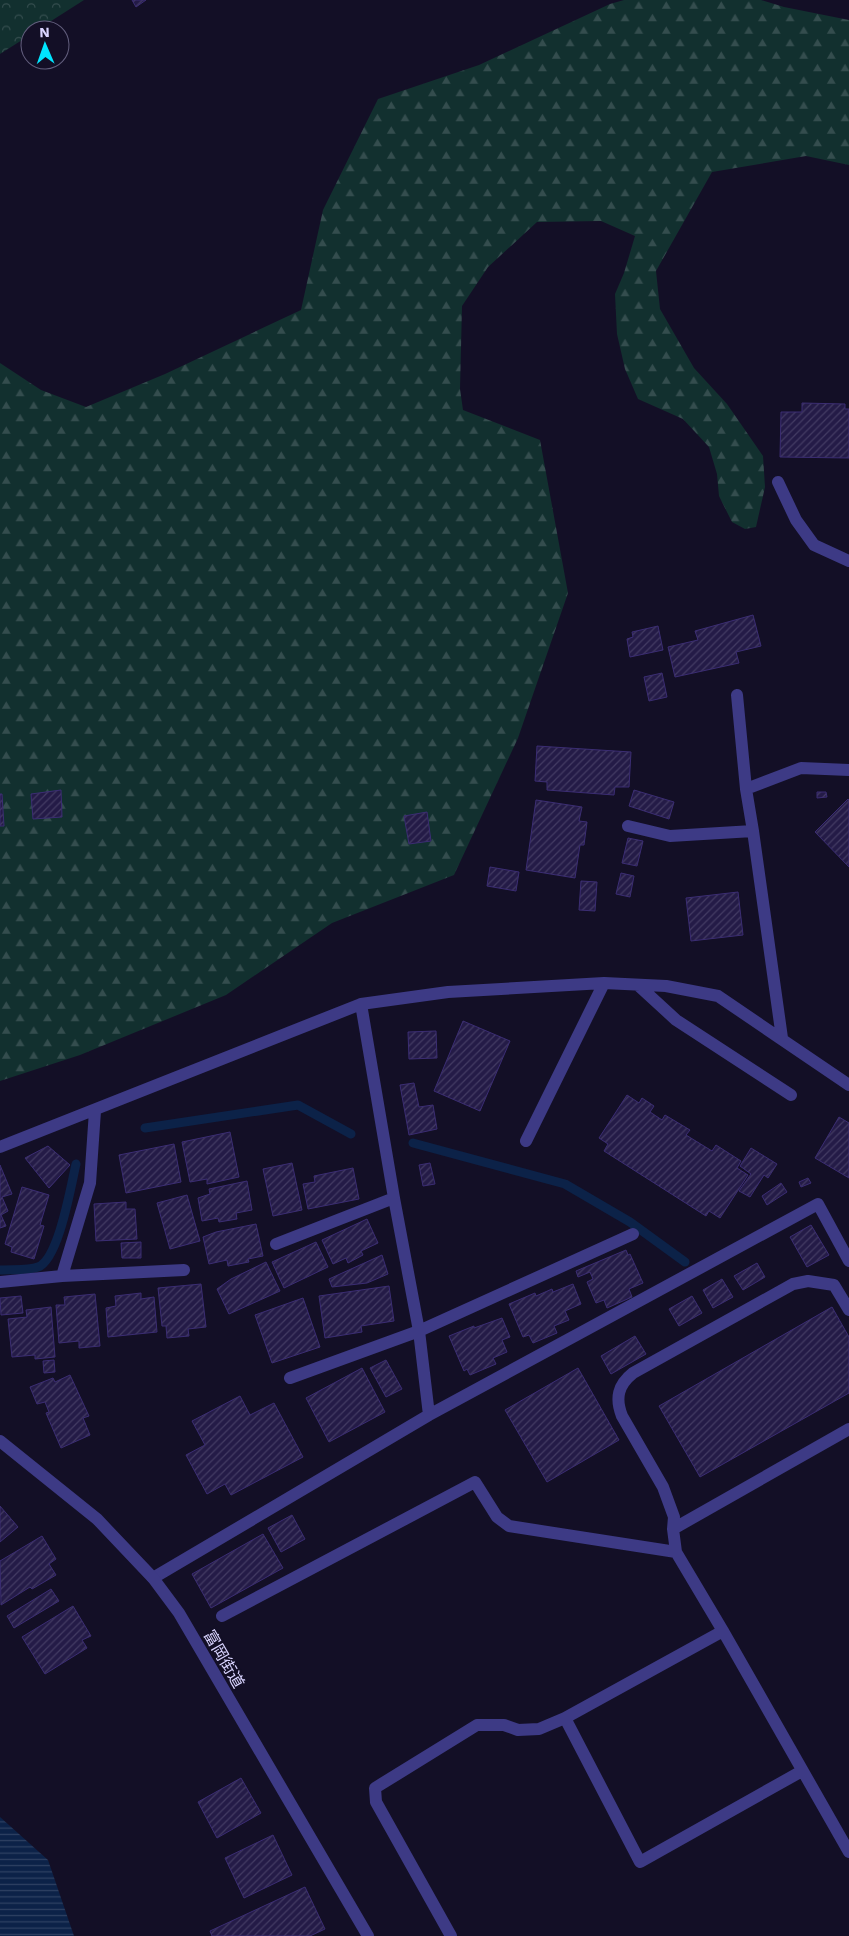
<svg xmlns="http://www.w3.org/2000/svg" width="849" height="1936" font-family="'Work Sans','Noto Sans JP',sans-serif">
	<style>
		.forest { fill: url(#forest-firs) }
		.park { fill: url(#park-crowns) }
		.water { fill: url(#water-rules) }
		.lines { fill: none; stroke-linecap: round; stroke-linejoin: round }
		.stream { stroke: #0c2248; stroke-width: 9 }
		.building { fill: url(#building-hatch); stroke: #3b2d73 }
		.service { stroke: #3d3a85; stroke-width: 12 }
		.minor { stroke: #3d3a85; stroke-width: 12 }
		.tertiary { stroke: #3d3a85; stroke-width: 12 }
		.labels { text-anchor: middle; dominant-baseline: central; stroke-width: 4; stroke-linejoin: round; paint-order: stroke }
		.street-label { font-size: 16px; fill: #d9d4ff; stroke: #130f26 }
	</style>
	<defs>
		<pattern id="forest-firs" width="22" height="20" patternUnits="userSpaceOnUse" patternTransform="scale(1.25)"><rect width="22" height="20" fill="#12302f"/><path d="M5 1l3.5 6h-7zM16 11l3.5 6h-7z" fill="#344d4e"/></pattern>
		<pattern id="park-crowns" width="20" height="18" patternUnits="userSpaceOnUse" patternTransform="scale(1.25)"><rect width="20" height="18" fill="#12302f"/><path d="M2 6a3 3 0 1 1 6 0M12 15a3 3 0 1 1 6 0" fill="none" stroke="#344d4e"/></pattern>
		<pattern id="water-rules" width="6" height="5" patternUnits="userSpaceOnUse" patternTransform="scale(1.25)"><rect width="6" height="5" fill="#0c2248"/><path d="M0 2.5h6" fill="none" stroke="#2f4163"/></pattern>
		<pattern id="building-hatch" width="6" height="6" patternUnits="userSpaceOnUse" patternTransform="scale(1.25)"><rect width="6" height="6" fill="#241b47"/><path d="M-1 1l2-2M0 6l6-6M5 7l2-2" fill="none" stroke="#433b63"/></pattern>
	</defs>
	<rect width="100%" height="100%" fill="#130f26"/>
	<!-- forest -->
	<path class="forest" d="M624 0H761L784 7 849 20V165L806 156 712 172 656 271 660 309 694 368 727 404 763 456 765 487 756 527 745 529 732 522 719 496 717 474 709 447 683 419 638 399 625 369 617 334 615 294 624 273 635 236 601 221 537 222 488 267 462 306 460 389 463 410 540 440 568 593 518 738 454 875 332 923 226 995 80 1055 0 1081V363L41 390 86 407 165 374 301 310 323 210 378 99 479 65 610 4Z"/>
	<!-- park -->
	<path class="park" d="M0 0H84L37 30H30V35L0 54Z"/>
	<!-- water -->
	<path class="water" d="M0 1817 48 1860 74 1936H0Z"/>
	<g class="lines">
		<!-- stream -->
		<path class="stream" d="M145 1128 298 1105 351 1134
			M413 1143 565 1184 630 1222 685 1262
			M0 1270C11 1269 28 1271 38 1267 59 1259 71 1185 76 1164"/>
	</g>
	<!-- building -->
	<path class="building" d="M132 0H146L136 7Z
		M802 403 845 404V409H849V458L780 457 781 412H802Z
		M753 615 761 646 736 652 739 663 675 677 668 647 698 640 695 631Z
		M658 626 663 650 630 657 627 639 633 637 632 632Z
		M662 673 667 697 649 701 644 677Z
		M537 746 631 752 629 787H615L614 795 547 790V782L535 781Z
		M61 790 62 817 33 819 31 794Z
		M634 790 674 802 669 819 629 806Z
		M817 792H826L827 797 817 798Z
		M0 794H2L4 826H0Z
		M848 799 849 800V867L815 832Z
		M536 800 582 807 579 821 587 822 584 845H580L575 878 526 870Z
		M427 812 431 841 409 844 404 816Z
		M628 838 643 841 637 866 622 863Z
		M490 867 519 872 516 891 487 886Z
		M621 873 634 876 630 897 616 894Z
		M581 881 597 882 595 911 579 910Z
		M738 892 743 935 691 941 686 898Z
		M463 1021 510 1041 480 1111 434 1091Z
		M436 1031 437 1058 409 1059 408 1032Z
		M414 1083 419 1107 433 1105 437 1129 409 1135 400 1085Z
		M627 1095 639 1103 642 1098 654 1106 650 1112 662 1120 665 1115 690 1130 686 1135 712 1151 716 1145 741 1161 737 1168 748 1175 720 1218 709 1211 706 1216 604 1151 608 1144 599 1138Z
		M839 1117 849 1123V1178L815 1158Z
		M230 1132 239 1177 207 1184V1179L190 1182 182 1142Z
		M174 1144 181 1182 126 1193 119 1155Z
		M48 1146 70 1165 49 1188 25 1158Z
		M751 1148 777 1164 768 1178 764 1175 750 1197 739 1191 751 1174 740 1166Z
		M292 1163 302 1210 273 1216 263 1169Z
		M430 1163 435 1184 423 1186 419 1165Z
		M0 1165 12 1194 2 1197 8 1211 1 1215 6 1226 0 1228Z
		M353 1168 359 1199 308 1209 303 1184 315 1182 314 1176Z
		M808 1178 811 1183 801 1187 799 1182Z
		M247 1181 252 1210 236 1213 237 1219 219 1222 218 1218 202 1221 198 1198 210 1194 209 1189Z
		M781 1183 787 1192 767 1205 762 1196Z
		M22 1187 49 1195 40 1225 44 1226 34 1259 11 1252 12 1247 5 1244Z
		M187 1195 200 1241 170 1249 157 1203Z
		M126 1202V1209H135L137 1239 96 1241 94 1204Z
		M367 1219 378 1243 361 1251 363 1255 348 1263 346 1258 333 1264 322 1240Z
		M256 1224 263 1256 248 1259 249 1262 228 1266 227 1260 209 1264 203 1237 216 1232Z
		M811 1225 829 1255 807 1267 790 1237Z
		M141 1242V1258H122L121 1243Z
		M316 1242 328 1267 284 1288 272 1262Z
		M626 1250 628 1255 630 1254 643 1283 629 1289 632 1297 607 1308 604 1300 596 1303 587 1282 593 1279 590 1272 578 1277 576 1271Z
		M382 1255 388 1274 367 1283 332 1287 329 1279Z
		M266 1262 280 1291 229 1314 217 1289 231 1279Z
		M757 1263 765 1277 743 1290 734 1276Z
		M722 1279 733 1297 713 1308 703 1290Z
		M201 1284 206 1327 188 1329 189 1336 167 1338 166 1326H162L158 1288Z
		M573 1284 581 1304 565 1311 569 1320 554 1326 557 1333 533 1343 529 1335 523 1337 509 1304 535 1293 536 1296 552 1289 553 1292Z
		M389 1286 394 1321 361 1326 362 1332 325 1338 319 1296Z
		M141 1293V1299L154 1297 157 1332 108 1337 106 1308 116 1306 115 1296Z
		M95 1294 100 1346 79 1348V1341L59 1343 56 1305H65L64 1297Z
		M21 1296 23 1313 1 1315 0 1298Z
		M692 1296 702 1313 679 1326 669 1309Z
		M303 1298 320 1347 272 1363 255 1315Z
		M51 1307 55 1357 35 1359V1355L12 1357 8 1319 27 1317 26 1310Z
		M832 1307 849 1337V1393L700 1477 659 1406Z
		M502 1318 510 1337 502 1340 507 1352 493 1358 496 1364 470 1375 467 1369 464 1371 449 1336 474 1326V1328Z
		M635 1336 646 1354 611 1374 601 1356Z
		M54 1360 55 1372 44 1373 43 1361Z
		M386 1360 402 1389 386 1397 370 1368Z
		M362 1368 385 1412 329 1442 306 1398Z
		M578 1368 619 1440 547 1482 505 1410Z
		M70 1375 89 1416 83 1418 90 1435 61 1448 46 1413 49 1412 45 1402 37 1404 30 1387 53 1378 55 1382Z
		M240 1396 250 1415 274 1403 303 1457 231 1495 225 1484 207 1494 186 1455 205 1445 192 1421Z
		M0 1506 18 1527 0 1542Z
		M292 1515 305 1539 281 1552 268 1528Z
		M263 1534 283 1568 211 1608 192 1574Z
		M42 1536 56 1559 49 1564 56 1575 32 1589 30 1587 1 1605 0 1561Z
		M51 1589 59 1601 14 1628 7 1616Z
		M73 1606 91 1636 82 1640 87 1648 45 1674 22 1637Z
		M241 1778 261 1813 217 1838 198 1802Z
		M273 1835 292 1875 244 1898 225 1858Z
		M305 1887 325 1929 310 1936H212L210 1931Z"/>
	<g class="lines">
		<!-- service -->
		<path class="service" d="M849 1310 834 1285 808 1281 793 1284 633 1373C618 1385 615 1398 622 1416L663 1487 674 1517 673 1529 676 1552 723 1631 849 1852
			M673 1529 849 1429
			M222 1616 475 1482 497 1517 509 1526 676 1552
			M565 1718 640 1862 802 1771
			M451 1936 376 1802 375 1788 477 1725H504L518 1730 539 1729 565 1718 723 1631"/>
		<!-- minor -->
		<path class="minor" d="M778 482 796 520 814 545 849 561
			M737 695 746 789 801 768 849 770
			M628 826 670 836 753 831 746 789
			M753 831 782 1038
			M639 986 676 1020 791 1095
			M526 1141 604 983
			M0 1147 361 1004 448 992 604 983 666 986 718 996 849 1085
			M276 1244 394 1198
			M62 1276 184 1270
			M0 1282 62 1276 90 1183 95 1111
			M290 1378 419 1331 633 1234
			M429 1415 818 1204 849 1261
			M153 1578 429 1415 419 1331 394 1198 361 1004"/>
		<!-- tertiary -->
		<path class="tertiary" d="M0 1441 97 1519 153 1578 179 1613 368 1936"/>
	</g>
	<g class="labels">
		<!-- street labels -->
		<g class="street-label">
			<text transform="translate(224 1659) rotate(60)">富岡街道</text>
		</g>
	</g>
	<!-- north arrow -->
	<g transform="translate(45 45) rotate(358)"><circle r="24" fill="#130f26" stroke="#625e7d"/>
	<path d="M0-4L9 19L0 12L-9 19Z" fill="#00e5ff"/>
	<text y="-8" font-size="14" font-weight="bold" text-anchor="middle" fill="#d9d4ff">N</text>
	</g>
</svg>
